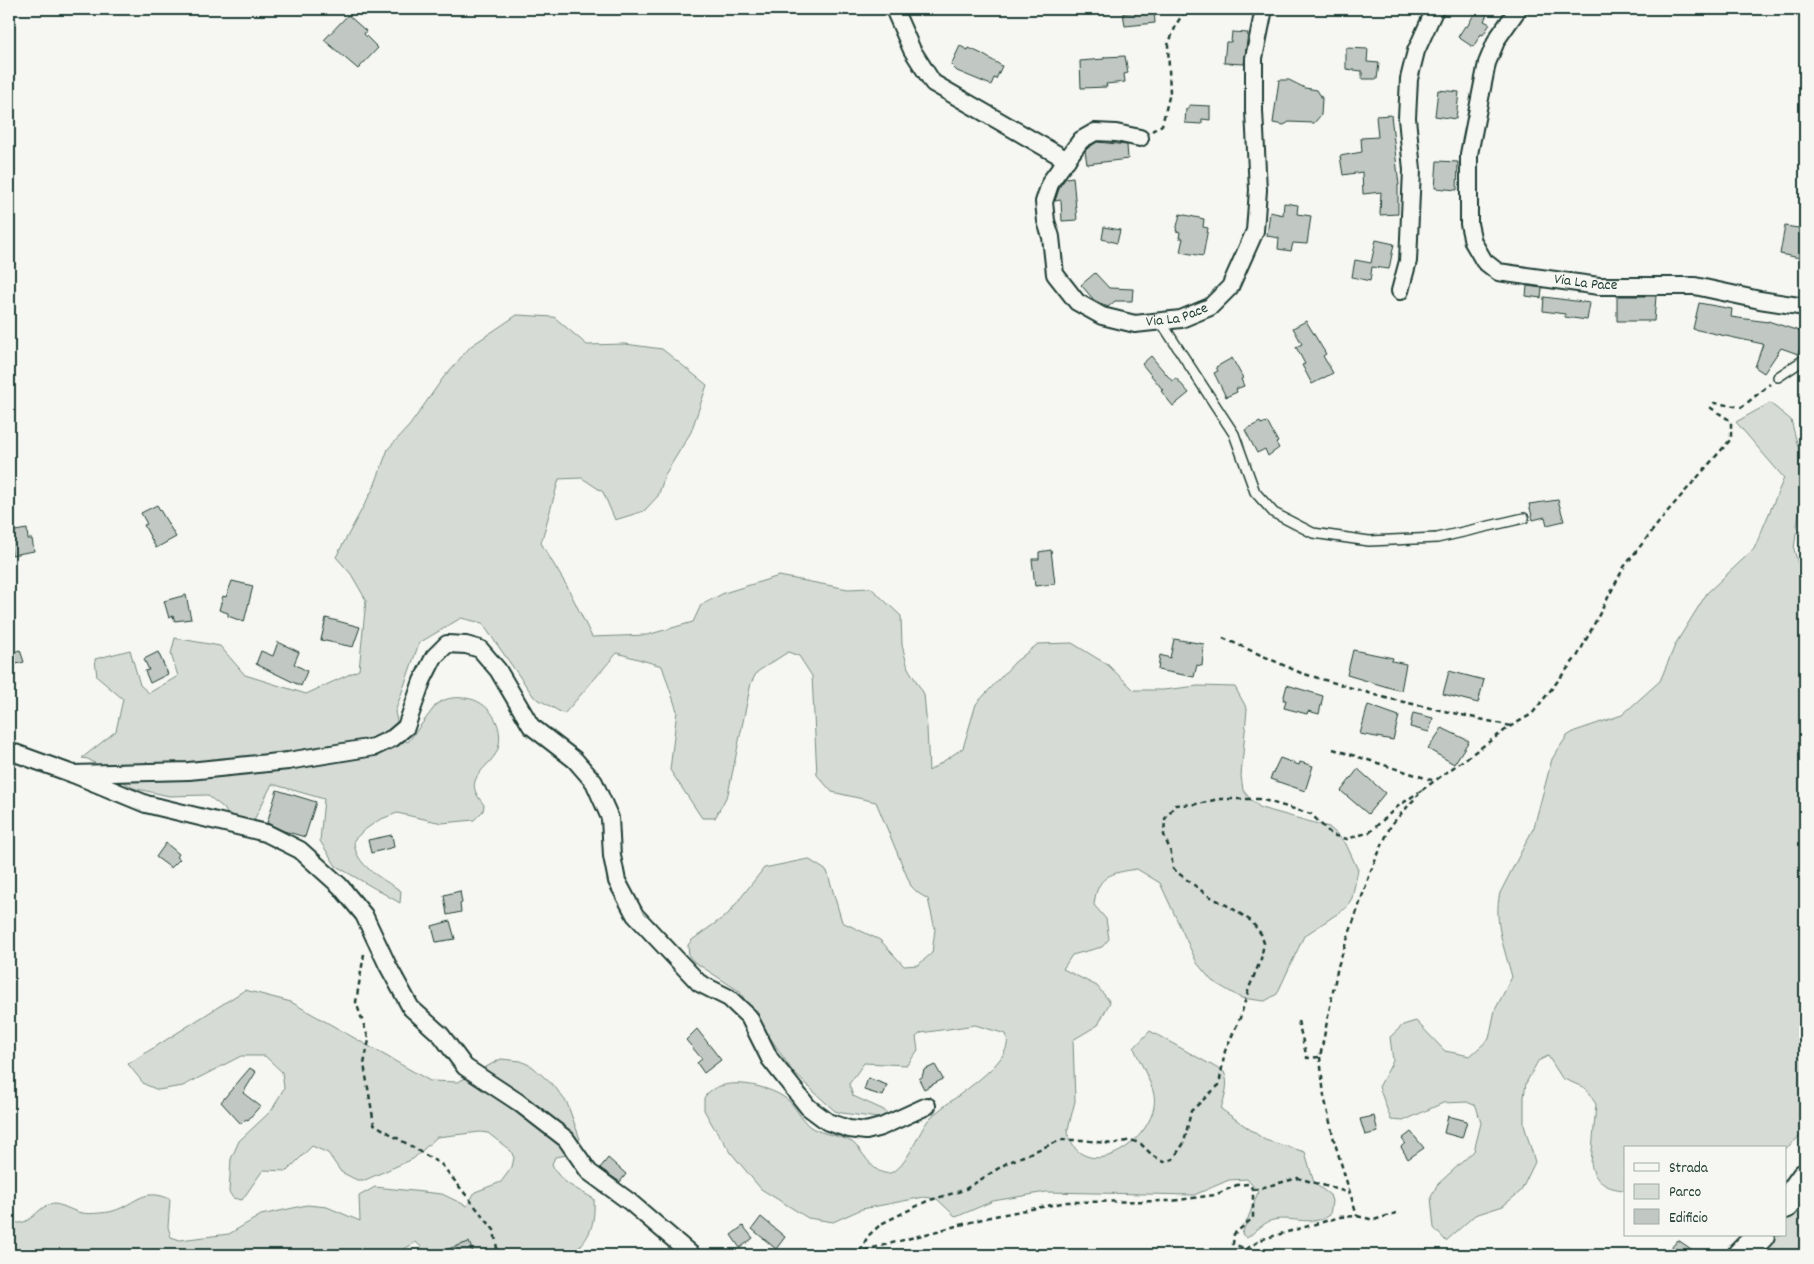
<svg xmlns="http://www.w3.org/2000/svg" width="1814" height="1264" font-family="Dekko,sans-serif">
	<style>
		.green { fill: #d6dbd6; stroke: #7a8c85 }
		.building { fill: #c1c8c3; stroke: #1f3d34 }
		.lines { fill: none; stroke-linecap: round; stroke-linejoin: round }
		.lane-casing { stroke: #1f3d34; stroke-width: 12 }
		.street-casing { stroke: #1f3d34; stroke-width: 20 }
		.primary-casing { stroke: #1f3d34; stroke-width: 30 }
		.path { stroke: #1f3d34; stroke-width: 2.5; stroke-dasharray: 5 4; stroke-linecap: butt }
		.lane { stroke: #f6f6f2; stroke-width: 9 }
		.street { stroke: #f6f6f2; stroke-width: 16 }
		.primary { stroke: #f6f6f2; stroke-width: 26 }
		.labels { text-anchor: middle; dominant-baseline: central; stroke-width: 4.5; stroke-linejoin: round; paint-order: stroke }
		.street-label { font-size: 15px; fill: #1f3d34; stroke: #f6f6f2 }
	</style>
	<rect width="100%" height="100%" fill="#f6f6f2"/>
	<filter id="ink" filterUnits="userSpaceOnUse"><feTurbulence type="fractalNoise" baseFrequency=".02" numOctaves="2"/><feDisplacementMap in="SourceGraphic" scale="10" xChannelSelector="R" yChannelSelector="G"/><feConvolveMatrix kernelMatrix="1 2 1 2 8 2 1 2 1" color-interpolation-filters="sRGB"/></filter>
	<g filter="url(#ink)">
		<!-- green -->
		<path class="green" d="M517 315 554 317 587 345 625 344 662 349 707 385 691 432 666 473 658 496 644 511 615 520 603 492 582 478 559 479 541 543 568 588 592 637 647 635 693 622 701 605 724 593 779 576 848 589 871 588 901 616 902 645 908 668 924 694 927 728 929 771 963 748 976 704 1015 662 1038 644 1072 643 1108 665 1134 690H1163L1198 686 1235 687 1247 709 1241 776 1243 790 1251 800 1261 808 1329 827 1338 835 1346 844 1358 870 1352 898 1346 908 1304 936 1277 994 1265 1001 1241 998 1212 981 1197 963 1160 883 1137 869C1111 873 1097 875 1094 905L1106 919 1109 939 1102 947 1072 955 1063 969 1097 986 1110 1002 1098 1025 1073 1040 1075 1101 1067 1133C1070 1138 1074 1149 1079 1152 1109 1174 1160 1128 1154 1095 1152 1084 1139 1060 1134 1048L1150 1031 1224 1072C1230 1084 1224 1097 1221 1109L1265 1140 1305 1152 1314 1183 1330 1195 1332 1201 1330 1215C1315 1227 1290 1216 1273 1220 1264 1222 1254 1233 1247 1238L1242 1234 1258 1192 1247 1179 1229 1180 1194 1195 1046 1192 993 1201 956 1217 937 1199 924 1197 862 1209 833 1222 808 1218 761 1189 732 1154 713 1126 704 1110V1098C718 1073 773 1085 790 1102 798 1110 803 1123 812 1128 824 1135 840 1135 852 1142 863 1150 870 1170 884 1173 905 1178 918 1129 931 1117 949 1100 1003 1069 1007 1045 1008 1042 1007 1037 1006 1034L975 1025 921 1033 916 1037 918 1050 907 1065 864 1063 849 1084 853 1096 884 1110 888 1115 885 1119 842 1113 835 1111 826 1103 793 1072 739 991 693 961 689 956 688 945 692 940 728 914 764 868 808 859 827 871 842 922 880 940 904 966 918 965 932 953 935 929 928 899 918 893 911 886 876 802 832 792 817 775 812 676 799 656 788 652 757 672 751 683 728 794 715 818H702L670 770 677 711 662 666 617 653 564 714 534 697 482 623 461 618 419 643 395 712 401 739 408 742 436 705C445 698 453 697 465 698 489 700 505 726 498 749 494 761 479 769 475 781 472 790 479 798 484 805L483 811 474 820 442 823 397 813 379 820 363 831 354 840C354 866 382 878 401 891L400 903 336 866 320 841 324 799 272 784 252 824 229 817 224 808 207 795 169 796 133 788 88 759 82 758 116 731 123 699 97 677 95 659 130 650 140 685 149 693 178 676 171 654 175 638 220 646 245 675 306 694 359 670 366 600 351 574 336 557 374 487 388 449 410 425 443 378 471 346Z
			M1770 403 1791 420 1803 466V484L1794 549 1805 589V1132L1785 1149V1148H1625V1190C1607 1189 1594 1182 1591 1163L1596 1104 1585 1088 1562 1078 1548 1056 1538 1061 1526 1083 1524 1097V1125L1535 1162 1521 1191 1503 1206 1475 1215 1446 1241 1434 1228 1431 1197 1437 1185 1474 1151 1481 1123 1476 1106 1467 1102 1443 1103 1403 1121 1391 1120 1379 1087 1393 1061 1390 1037 1403 1025 1416 1021 1445 1051 1470 1056 1489 1039 1495 1010 1512 977C1505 950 1493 921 1500 893L1534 827 1552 759 1567 736 1575 731 1622 715 1660 681 1676 643 1707 593 1754 549 1784 478 1736 422Z
			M245 990 291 1002 430 1081 458 1082 501 1059 521 1061 533 1067 555 1087 567 1103 580 1139 568 1155 555 1157 552 1164C559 1183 578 1189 594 1199 595 1224 591 1238 571 1255H426L422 1248 416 1242 394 1255H9V1222C12 1222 17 1223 20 1223 34 1221 39 1205 53 1204 61 1204 71 1210 78 1212 87 1215 100 1213 109 1212 134 1207 141 1186 170 1199L168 1227 171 1237 180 1240 229 1234 261 1215 307 1205 327 1207 360 1221 359 1196 375 1187 442 1194 467 1206 475 1192 501 1182 512 1167 514 1158 511 1151 488 1133 480 1132 437 1137 413 1159 365 1180H357L341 1172 328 1153 312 1146 287 1171 263 1170 242 1200 233 1198 229 1192 231 1159 239 1141 272 1110 284 1088 282 1072 265 1056H241L183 1086 158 1090 144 1084 128 1064Z
			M1805 1196V1255H1758L1774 1235H1785V1221Z"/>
		<!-- building -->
		<path class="building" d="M1477 9 1487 14 1484 21 1490 24 1483 35 1481 34 1473 47 1458 37 1465 26 1467 27Z
			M1154 10 1155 23 1125 26 1123 13Z
			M348 15 366 31 364 34 378 48 358 69 324 40Z
			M1232 32 1248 33 1244 64 1224 63 1226 42H1231Z
			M960 46 968 50 969 48 982 54 1002 66 996 79 994 78 991 85 957 71 951 65Z
			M1346 48 1368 49 1367 62 1379 63 1377 79H1362V71L1346 69Z
			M1125 56 1128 73 1124 74 1125 82 1106 84 1107 87 1081 88 1080 61 1104 59V57Z
			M1279 80H1289L1305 88 1317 90 1322 98 1321 115 1314 123 1289 122 1284 125 1273 123Z
			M1438 90 1459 92 1456 119 1435 116Z
			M1189 105 1210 106V120L1202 119V124L1185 123 1186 109H1189Z
			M1391 115 1399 185H1398V214L1380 215 1381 192 1363 194 1362 172 1343 175 1340 156 1362 152 1361 138 1378 137 1376 116Z
			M1097 142 1127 145 1128 159 1087 164 1085 151 1088 148Z
			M1437 161 1458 162 1457 190 1435 188Z
			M1073 177 1077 220 1062 221 1061 200 1055 201 1060 186 1066 178Z
			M1284 203 1298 205 1297 214 1311 216 1307 244 1293 243 1291 251 1278 249 1279 238 1267 236 1270 212 1283 215Z
			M1180 214 1204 219 1203 227 1208 228 1203 256 1180 252 1183 238H1179L1180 232 1176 231Z
			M1785 226 1805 229V259L1780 254Z
			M1104 227 1120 230 1117 243 1102 239Z
			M1376 240 1394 244 1389 269 1372 267 1370 281 1352 277 1355 260 1371 263Z
			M1095 273 1109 288 1133 289 1132 301H1115L1108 307 1094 300 1081 285Z
			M1527 286 1542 288 1541 298 1526 296Z
			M1617 296H1656L1654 321H1617Z
			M1544 297 1590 303 1587 320 1565 317V314L1543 311Z
			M1699 303 1732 309 1731 317 1768 322V321L1805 333 1798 354 1781 348 1764 373 1755 367 1763 344 1693 329Z
			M1306 321 1326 354 1323 356 1333 373 1312 384 1302 365 1305 364 1296 347 1302 344 1293 328Z
			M1151 356 1172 381 1176 378 1189 393 1173 406 1161 391 1163 390 1142 364Z
			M1232 358 1243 378 1241 379 1244 386 1236 389 1237 392 1226 397 1214 373 1218 371 1216 367Z
			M1260 422 1261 424 1267 422 1278 442 1276 443 1279 448 1268 456 1265 449 1257 453 1245 430Z
			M1558 500 1564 521 1547 525 1545 517 1533 520 1529 504Z
			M157 505 176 537 156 548 144 525 147 524 141 513Z
			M27 529 28 539H32L34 551 12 555 10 545 9 546V532Z
			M1051 550 1055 584 1035 586 1032 559H1039V552Z
			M232 581 253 586 244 622 228 616V613L219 610 223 596 226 597Z
			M186 595 191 619 175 621 173 616 169 618 164 601Z
			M326 618 360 627 353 647 321 640Z
			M1174 639 1204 644 1202 666 1197 665 1194 677 1158 670 1160 655 1170 658Z
			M278 642 299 652 294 664 307 671 301 686 256 664 261 651 273 656Z
			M20 650 24 662 9 666V653Z
			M1353 650 1393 658 1392 661 1406 664 1401 691 1347 675Z
			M158 652 168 674 150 683 145 671 149 670 144 659Z
			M1449 671 1484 680 1478 703 1443 694Z
			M1287 685 1323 696 1319 714 1308 711 1307 714 1284 708 1286 700H1283Z
			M1368 705 1399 716 1393 740 1360 734Z
			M1413 713 1433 718 1429 732 1410 727Z
			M1442 728 1469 741 1454 764 1428 749Z
			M1280 758 1299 765 1300 762 1313 766 1305 791 1270 779Z
			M1358 769 1385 793 1368 814 1341 791Z
			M277 790 316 802 305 837 284 831 267 823Z
			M392 835 394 847 371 853 368 840Z
			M166 843 179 854 177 857 180 859 171 868 156 857Z
			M460 891 462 903 460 904 461 912 447 915 444 895Z
			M450 921 455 939 436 942 432 926Z
			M697 1029 721 1060 704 1073 697 1063 702 1059 686 1040Z
			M935 1065 943 1079 924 1089 919 1079 922 1077 924 1070Z
			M250 1068 256 1072 243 1093 260 1106 248 1120 246 1119 241 1124 221 1102Z
			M868 1078 887 1085 883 1096 864 1090Z
			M1374 1116 1378 1132 1365 1135 1360 1119Z
			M1448 1116 1467 1121 1462 1138 1444 1133Z
			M1411 1132 1424 1148 1408 1159 1401 1147 1405 1143 1402 1139Z
			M608 1158 626 1174 620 1182 600 1168Z
			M761 1217 785 1237 776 1249 752 1229Z
			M743 1226 753 1238 740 1248 731 1235Z
			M1678 1240 1700 1255H1665Z
			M469 1242 474 1255H437L436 1253Z"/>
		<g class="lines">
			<defs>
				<path id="lane" d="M1161 322 1234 434 1255 492 1274 513 1313 533 1369 541 1437 538 1524 518
					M1778 377 1805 359"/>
				<g id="street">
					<path d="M894 9 912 50 933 83 1067 160"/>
					<path id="s1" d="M1518 9 1497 39 1487 63 1469 154V224L1473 242 1484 261 1498 272 1599 286H1695L1760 300 1805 307"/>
					<path id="s2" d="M1140 138 1116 133 1095 132 1081 140 1051 181 1044 202 1046 221 1051 237 1055 274 1077 302 1102 316 1135 324 1181 319 1210 307 1230 287 1255 231 1258 190 1254 111V58L1264 9"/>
					<path d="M1400 291 1408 261 1412 170 1407 118 1409 79 1416 51 1435 9"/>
					<path d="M9 752 15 753 73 774 146 804 266 833 300 850 340 886 364 915 388 966 411 1008 441 1035 465 1067 518 1102 566 1139 589 1172 630 1202 692 1255"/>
					<path d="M73 774 189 771 288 761 374 747 393 738 406 727 422 681 434 657 447 644 466 645 480 649 498 670 531 726 575 760 594 782 610 818 612 856 617 881 635 915 699 983 729 998 749 1017 770 1059 808 1107 828 1122 849 1129 866 1131 881 1127 927 1106"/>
				</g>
				<path id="primary" d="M1785 1205 1805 1177
					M1741 1255 1761 1235"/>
			</defs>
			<!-- lane casing -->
			<use href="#lane" class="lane-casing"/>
			<!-- street casing -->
			<use href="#street" class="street-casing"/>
			<!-- primary casing -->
			<use href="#primary" class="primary-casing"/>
			<!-- path -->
			<path class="path" d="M1152 131 1162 125 1170 93 1168 45 1177 23 1186 9
				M1223 638 1301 673 1386 698 1511 726
				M1333 749 1435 781
				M1422 790 1511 726 1532 714 1578 655 1624 567 1667 512 1731 439V421L1711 408 1714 403 1742 407 1770 384
				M364 954 356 1002 369 1040 364 1064 374 1124 442 1165 494 1230 498 1255
				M1298 1021 1307 1058 1320 1057 1338 966 1372 868 1391 825 1419 794
				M1320 1057 1324 1096 1334 1140 1357 1216
				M1253 1190 1298 1178 1350 1193
				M860 1251 868 1236 881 1224 927 1201 964 1190 1007 1163 1061 1140H1082L1113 1144 1131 1140 1141 1144 1153 1156 1164 1162 1173 1159 1184 1143 1191 1111 1219 1085 1225 1051 1240 1018 1249 988 1261 959 1264 943 1261 934 1251 921 1230 907 1207 895 1173 869 1171 853 1164 835 1165 819 1175 805 1199 804 1218 799H1260L1311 814 1332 835 1347 839 1370 832 1397 807 1422 790
				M847 1255 990 1217 1067 1202 1172 1201 1215 1195 1237 1185 1249 1184 1253 1190V1218L1234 1234 1233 1244 1246 1249 1263 1239 1340 1217 1357 1216 1374 1220 1396 1213"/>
			<!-- lane -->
			<use href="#lane" class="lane"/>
			<!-- street -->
			<use href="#street" class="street"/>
			<!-- primary -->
			<use href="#primary" class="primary"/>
		</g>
	</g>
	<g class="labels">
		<!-- street labels -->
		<g class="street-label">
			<text stroke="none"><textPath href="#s1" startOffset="372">Via La Pace</textPath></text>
			<text stroke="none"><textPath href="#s2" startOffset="349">Via La Pace</textPath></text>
		</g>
	</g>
	<!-- margin -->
	<rect width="1814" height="1264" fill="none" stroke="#f6f6f2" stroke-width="30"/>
	<rect x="15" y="15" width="1784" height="1234" fill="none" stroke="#1f3d34" stroke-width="2" filter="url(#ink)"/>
	<!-- legend -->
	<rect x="1624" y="1146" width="162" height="90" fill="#f6f6f2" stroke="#a0aca6"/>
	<rect x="1634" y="1163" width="25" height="8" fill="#f6f6f2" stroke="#a0aca6"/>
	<text x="1669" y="1172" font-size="15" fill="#1f3d34">Strada</text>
	<rect x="1634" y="1184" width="25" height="15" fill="#d6dbd6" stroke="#a0aca6"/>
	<text x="1669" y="1196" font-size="15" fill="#1f3d34">Parco</text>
	<rect x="1634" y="1209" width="25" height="15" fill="#c1c8c3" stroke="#a0aca6"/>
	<text x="1669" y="1222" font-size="15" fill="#1f3d34">Edificio</text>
</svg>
